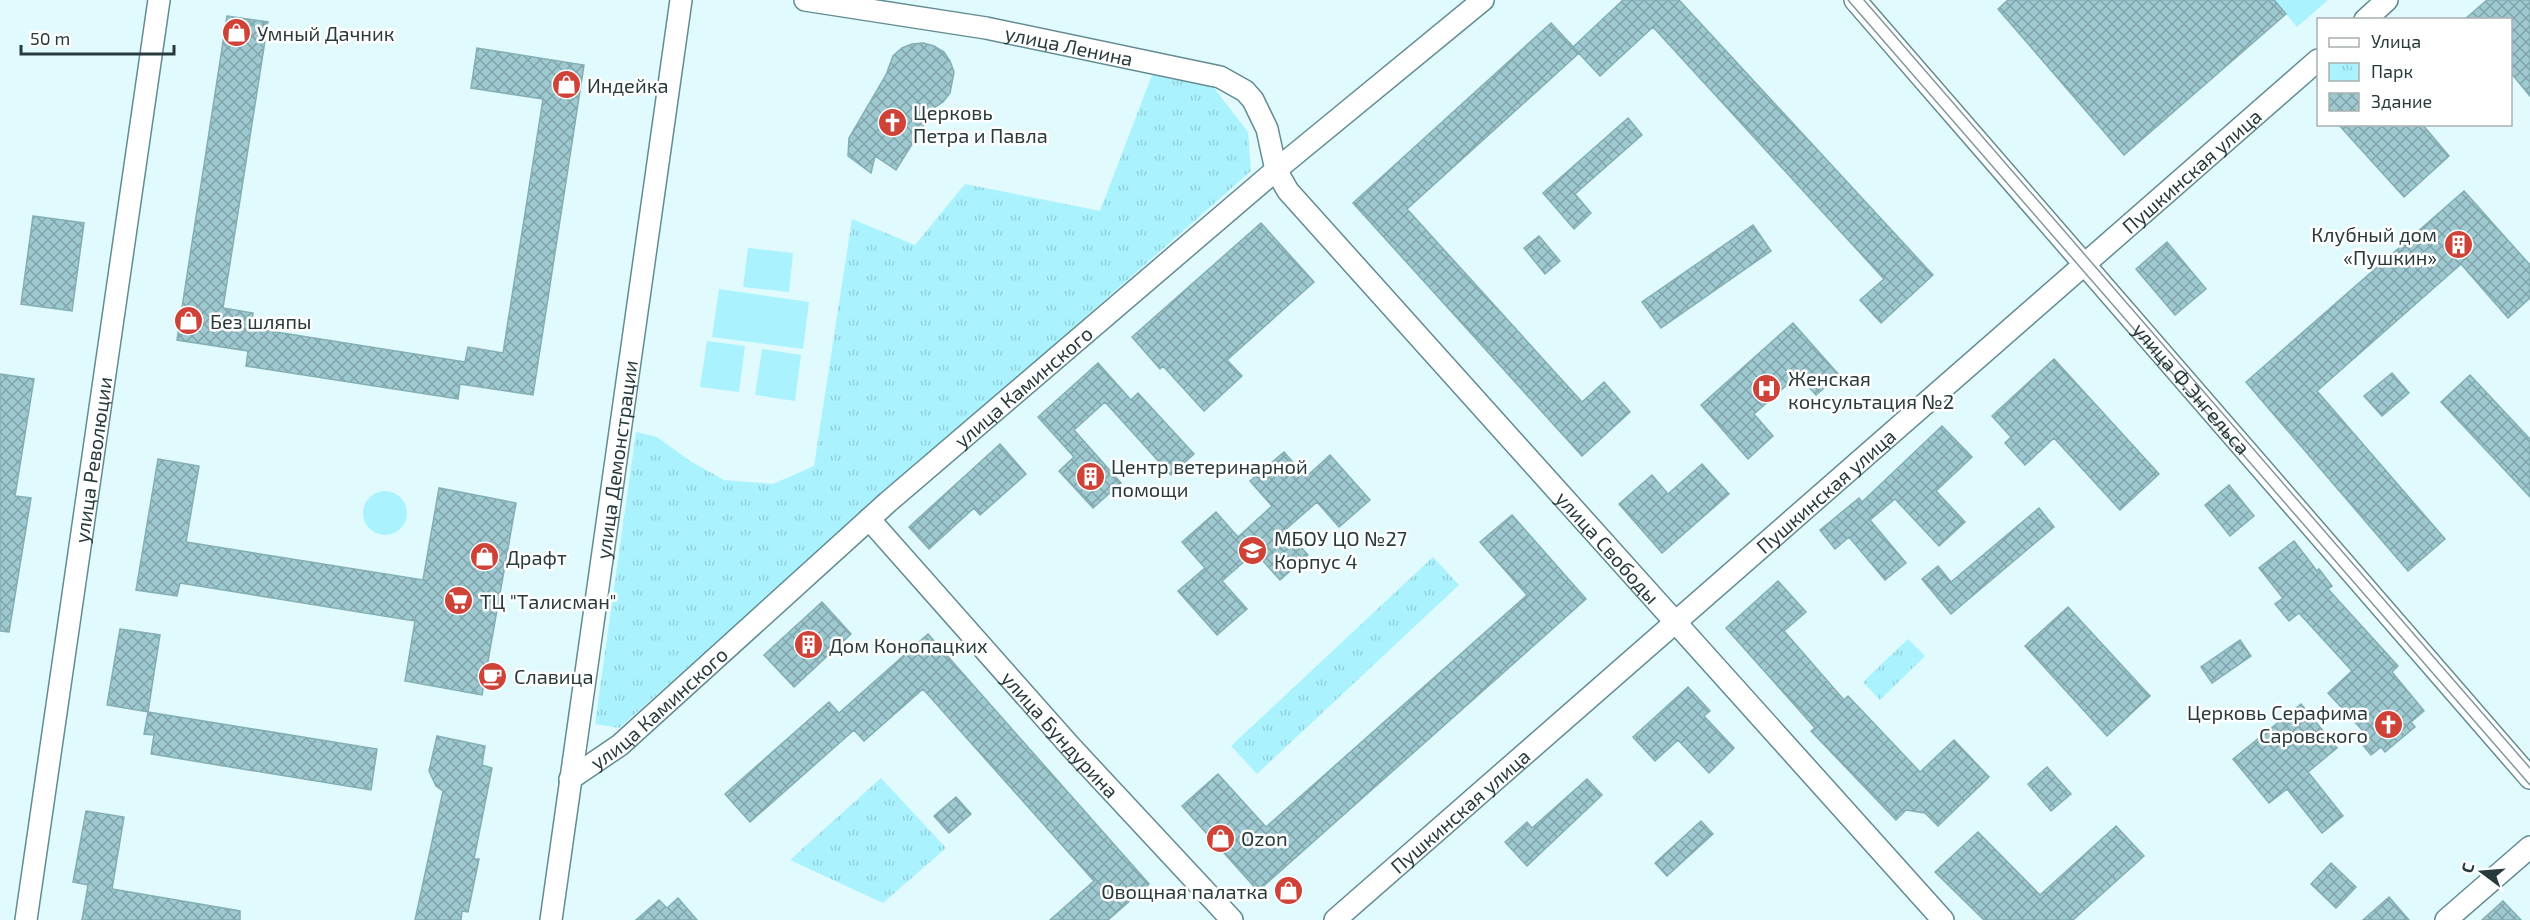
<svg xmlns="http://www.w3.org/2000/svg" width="2530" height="920" font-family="'Exo 2',sans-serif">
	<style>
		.green { fill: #aaf3fe }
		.park { fill: url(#park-tufts) }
		.building { fill: url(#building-cross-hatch); stroke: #83aeb4; stroke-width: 1.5 }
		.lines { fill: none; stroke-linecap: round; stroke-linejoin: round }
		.minor-casing { stroke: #628c92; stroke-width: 24 }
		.minor { stroke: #fff; stroke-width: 21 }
		.tram { stroke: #82989b; stroke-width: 1.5 }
		.labels { text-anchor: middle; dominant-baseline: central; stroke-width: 5; stroke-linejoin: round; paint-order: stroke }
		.poi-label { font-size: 20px; fill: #283a3c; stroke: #fff; text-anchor: start }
		.street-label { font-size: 20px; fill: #283a3c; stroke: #fff }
	</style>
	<defs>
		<pattern id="park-tufts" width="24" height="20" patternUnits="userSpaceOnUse" patternTransform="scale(1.5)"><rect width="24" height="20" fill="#aaf3fe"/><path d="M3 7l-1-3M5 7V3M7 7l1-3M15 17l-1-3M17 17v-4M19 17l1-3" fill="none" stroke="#92d1db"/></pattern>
		<pattern id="building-cross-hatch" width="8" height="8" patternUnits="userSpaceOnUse" patternTransform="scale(1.5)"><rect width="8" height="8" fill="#9ec9d0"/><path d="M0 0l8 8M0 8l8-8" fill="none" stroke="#81a4aa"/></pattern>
	</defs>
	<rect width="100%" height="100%" fill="#e0fafe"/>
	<!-- green -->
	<path class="green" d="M2274 0H2328L2297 27Z
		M748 248 793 253 789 292 743 287Z
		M719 289 809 302 803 349 712 337Z
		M707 341 745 346 739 392 700 387Z
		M762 349 801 355 795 401 755 395Z
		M363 513a22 22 0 1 1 44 0a22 22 0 1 1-44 0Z"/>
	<!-- park -->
	<path class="park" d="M1152 75 1214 88 1248 132 1251 171 619 728 595 724 636 432 657 437 690 461 724 480 773 484 814 466 852 219 915 245 965 184 1100 211Z
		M1433 557 1459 585 1257 774 1231 746Z
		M1908 639 1925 656 1880 700 1863 682Z
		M881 778 946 848 883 903 790 860Z"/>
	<!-- building -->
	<path class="building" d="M1623 0H1679L1933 275 1881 323 1860 300 1884 279 1653 27 1600 76 1573 47Z
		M2008 0H2274L2286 14 2124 155 1998 9Z
		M2487 0H2530V96L2511 73V20H2464Z
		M227 16 268 22 223 308 253 313 251 328 465 362 468 347 503 353 543 99 471 88 477 48 584 65 533 395 460 384 458 399 246 366 248 351 177 340Z
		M1551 23 1579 53 1407 209 1582 402 1604 382 1630 412 1582 456 1353 203Z
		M923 43 934 46 944 52 950 61 954 72 950 93 943 102 935 107 896 170 875 156 871 173 848 156 849 138 886 75 893 56 902 48 912 44Z
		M1628 118 1642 135 1575 194 1591 213 1574 229 1543 193Z
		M2338 124H2422L2449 156 2404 197Z
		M2464 191 2530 265V298L2508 318 2461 264 2317 391 2445 539 2408 571 2246 382Z
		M33 216 84 223 72 311 21 304Z
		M1261 223 1314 282 1227 360 1242 376 1204 411 1163 366 1160 369 1132 337Z
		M1753 225 1771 251 1661 328 1642 302Z
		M1539 236 1560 261 1545 274 1524 248Z
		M2167 242 2206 289 2175 315 2136 269Z
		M1793 323 1839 375 1816 395 1798 375 1754 414 1773 436 1748 459 1701 405Z
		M2054 359 2159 474 2120 510 2054 438 2025 465 2005 443 2011 437 1992 416Z
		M1098 363 1131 400 1138 393 1194 454 1171 475 1105 402 1074 430 1121 483 1093 508 1059 471 1074 457 1038 417Z
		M2392 373 2409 393 2382 416 2364 396Z
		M0 374 34 379 15 496 31 498 9 632 0 631Z
		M2470 375 2530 439V497L2441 402Z
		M1942 426 1972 457 1936 491 1965 522 1939 546 1895 499 1870 520 1906 563 1885 580 1849 537 1835 549 1820 530 1859 498 1862 502Z
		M1000 444 1026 474 980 515 974 508 929 549 909 527Z
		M1284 452 1306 477 1330 455 1370 500 1339 527 1317 502 1285 530 1308 555 1280 580 1255 552 1222 581 1247 609 1217 635 1178 591 1205 568 1182 542 1216 512 1238 537 1272 506 1250 481Z
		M158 459 199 466 186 542 423 580 439 488 516 503 482 695 405 681 415 621 180 583 177 596 136 590Z
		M1702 464 1729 494 1662 553 1619 504 1652 475 1668 494Z
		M2229 485 2254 516 2230 536 2205 505Z
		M2039 508 2054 527 1951 614 1922 579 1938 566 1951 582Z
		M1512 515 1586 599 1258 891 1182 806 1218 774 1266 827 1527 595 1480 542Z
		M2294 541 2317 571 2319 569 2332 586 2328 589 2398 666 2392 672 2424 711 2411 722 2415 727 2385 752 2381 747 2371 755 2357 738 2364 732 2328 693 2352 671 2299 613 2289 621 2275 604 2283 598 2259 568Z
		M1778 581 1806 612 1784 631 1844 700 1848 696 1920 772 1954 740 1989 777 1938 826 1925 813 1906 810 1896 820 1811 731 1815 728 1726 628Z
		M822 602 851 634 794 687 764 655Z
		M2068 607 2150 696 2107 736 2025 646Z
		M120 629 160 635 148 712 107 705Z
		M928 634 1149 884 1108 920H1050L1094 881 923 689 864 741 854 730 750 822 725 794 829 702 839 713Z
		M2240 640 2251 656 2212 683 2201 667Z
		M1688 687 1710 711 1704 716 1734 748 1709 773 1678 740 1655 761 1633 737Z
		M2301 704 2337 748 2308 772 2343 816 2322 833 2287 789 2269 803 2233 759Z
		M148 712 377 749 371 790 151 754 154 735 144 734Z
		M437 736 485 746 482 765 492 768 474 859H479L468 912 462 911 461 920H415L443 791 436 786 429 771Z
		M2047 767 2071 794 2051 811 2028 784Z
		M1587 779 1602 795 1527 866 1505 842 1527 822 1532 828Z
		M956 797 971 814 949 833 934 816Z
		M86 811 124 817 112 889 240 911V920H82L88 885 73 882Z
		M1701 821 1713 834 1667 876 1655 863Z
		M2116 826 2144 856 2073 920H1984L1935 872 1978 832 2040 895Z
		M2331 863 2356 887 2336 908 2311 884Z
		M2389 897 2409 920H2363Z
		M678 898 697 920H636L659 900 667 908Z
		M2503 901 2521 920H2482Z"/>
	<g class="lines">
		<defs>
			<g id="minor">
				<path id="s1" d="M805 0 986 28 1220 77 1245 91 1253 100 1267 129 1276 170 1288 191 1943 920"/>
				<path id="s2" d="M1855 0 2530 778"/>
				<path d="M2365 20 2387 0"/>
				<path id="s3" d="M869 519 1070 746 1232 920"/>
				<path id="s4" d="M570 779 620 745 888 502 1276 170 1483 0"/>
				<path id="s5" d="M26 920 159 0"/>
				<path id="s6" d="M551 920 681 0"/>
				<path id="s7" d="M1335 920 2318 60"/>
				<path d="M2446 920 2530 847"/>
			</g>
		</defs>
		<!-- minor casing -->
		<use href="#minor" class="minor-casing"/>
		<!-- minor -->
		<use href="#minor" class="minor"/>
		<!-- tram -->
		<path class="tram" d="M1848 0 2530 785
			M1864 0 2530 768"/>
	</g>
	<!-- icons -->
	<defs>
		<symbol id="shop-disc" viewBox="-11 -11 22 22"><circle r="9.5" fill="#cf4237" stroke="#fff"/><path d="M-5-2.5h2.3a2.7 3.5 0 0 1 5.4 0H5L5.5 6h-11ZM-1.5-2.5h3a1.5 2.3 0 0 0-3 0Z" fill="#fff"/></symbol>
		<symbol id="church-disc" viewBox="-11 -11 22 22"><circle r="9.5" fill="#cf4237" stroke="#fff"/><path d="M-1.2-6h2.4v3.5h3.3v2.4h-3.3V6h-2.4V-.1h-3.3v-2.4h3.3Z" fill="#fff"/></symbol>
		<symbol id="building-disc" viewBox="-11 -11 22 22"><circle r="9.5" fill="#cf4237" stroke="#fff"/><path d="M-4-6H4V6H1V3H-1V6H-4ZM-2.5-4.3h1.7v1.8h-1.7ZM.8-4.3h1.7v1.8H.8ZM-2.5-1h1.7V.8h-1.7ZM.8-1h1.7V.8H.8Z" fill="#fff"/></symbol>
		<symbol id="hospital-disc" viewBox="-11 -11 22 22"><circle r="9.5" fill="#cf4237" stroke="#fff"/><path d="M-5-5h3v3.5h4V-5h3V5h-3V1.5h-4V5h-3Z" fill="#fff"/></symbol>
		<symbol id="school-disc" viewBox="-11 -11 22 22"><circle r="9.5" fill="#cf4237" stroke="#fff"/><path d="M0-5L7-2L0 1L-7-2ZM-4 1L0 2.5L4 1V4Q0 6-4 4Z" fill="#fff"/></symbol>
		<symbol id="supermarket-disc" viewBox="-11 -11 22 22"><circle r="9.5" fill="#cf4237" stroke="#fff"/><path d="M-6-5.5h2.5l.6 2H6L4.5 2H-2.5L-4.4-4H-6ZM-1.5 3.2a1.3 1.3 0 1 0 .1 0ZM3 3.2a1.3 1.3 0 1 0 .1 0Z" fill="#fff"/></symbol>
		<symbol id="cafe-disc" viewBox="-11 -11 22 22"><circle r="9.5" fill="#cf4237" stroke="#fff"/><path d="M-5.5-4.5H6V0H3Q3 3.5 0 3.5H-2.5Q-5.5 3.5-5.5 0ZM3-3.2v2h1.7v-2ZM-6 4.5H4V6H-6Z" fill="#fff"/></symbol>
	</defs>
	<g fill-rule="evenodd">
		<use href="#shop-disc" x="220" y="16" width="33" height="33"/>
		<use href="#shop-disc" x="550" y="68" width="33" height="33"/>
		<use href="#church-disc" x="876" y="106" width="33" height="33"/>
		<use href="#building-disc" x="2442" y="228" width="33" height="33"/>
		<use href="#shop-disc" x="172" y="304" width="33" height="33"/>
		<use href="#hospital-disc" x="1750" y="372" width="33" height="33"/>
		<use href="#building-disc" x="1074" y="460" width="33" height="33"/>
		<use href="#school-disc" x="1236" y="534" width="33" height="33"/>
		<use href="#shop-disc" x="468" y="540" width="33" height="33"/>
		<use href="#supermarket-disc" x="442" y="584" width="33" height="33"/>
		<use href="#building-disc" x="792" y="628" width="33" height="33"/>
		<use href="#cafe-disc" x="476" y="660" width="33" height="33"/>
		<use href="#church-disc" x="2372" y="708" width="33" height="33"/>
		<use href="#shop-disc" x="1204" y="822" width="33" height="33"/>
		<use href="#shop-disc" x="1272" y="874" width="33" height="33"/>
	</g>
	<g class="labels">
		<!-- poi labels -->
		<g class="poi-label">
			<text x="257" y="33">Умный Дачник</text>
			<text x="587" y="85">Индейка</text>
			<text x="913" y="112">Церковь<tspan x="913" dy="23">Петра и Павла</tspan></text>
			<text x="2437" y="234" text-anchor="end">Клубный дом<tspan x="2437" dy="23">«Пушкин»</tspan></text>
			<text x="210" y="321">Без шляпы</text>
			<text x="1788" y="378">Женская<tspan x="1788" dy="23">консультация №2</tspan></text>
			<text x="1111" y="466">Центр ветеринарной<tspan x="1111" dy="23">помощи</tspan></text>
			<text x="1274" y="538">МБОУ ЦО №27<tspan x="1274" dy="23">Корпус 4</tspan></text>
			<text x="506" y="557">Драфт</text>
			<text x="480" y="601">ТЦ "Талисман"</text>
			<text x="829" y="645">Дом Конопацких</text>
			<text x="514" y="676">Славица</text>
			<text x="2368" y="712" text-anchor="end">Церковь Серафима<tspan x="2368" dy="23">Саровского</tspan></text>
			<text x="1241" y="838">Ozon</text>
			<text x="1268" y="891" text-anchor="end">Овощная палатка</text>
		</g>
		<!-- street labels -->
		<g class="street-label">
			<text stroke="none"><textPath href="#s1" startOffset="268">улица Ленина</textPath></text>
			<text stroke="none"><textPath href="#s7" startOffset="1138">Пушкинская улица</textPath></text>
			<text stroke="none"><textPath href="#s4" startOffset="600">улица Каминского</textPath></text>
			<text stroke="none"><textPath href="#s2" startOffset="514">улица Ф.Энгельса</textPath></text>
			<text stroke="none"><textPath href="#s5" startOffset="465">улица Революции</textPath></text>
			<text stroke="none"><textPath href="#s6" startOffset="465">улица Демонстрации</textPath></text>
			<text stroke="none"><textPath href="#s7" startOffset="652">Пушкинская улица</textPath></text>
			<text stroke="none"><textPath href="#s1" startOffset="1040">улица Свободы</textPath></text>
			<text stroke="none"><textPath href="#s4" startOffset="114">улица Каминского</textPath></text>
			<text stroke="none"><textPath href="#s3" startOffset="288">улица Бундурина</textPath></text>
			<text stroke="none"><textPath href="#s7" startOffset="166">Пушкинская улица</textPath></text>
		</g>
	</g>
	<!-- legend -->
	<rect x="2317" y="18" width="195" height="108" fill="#ffffff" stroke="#a9b0b1" stroke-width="1.5"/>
	<rect x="2329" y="38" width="30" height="9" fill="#ffffff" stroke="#a9b0b1" stroke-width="1.5"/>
	<text x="2371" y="48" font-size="18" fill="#283a3c">Улица</text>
	<rect x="2329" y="63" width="30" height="18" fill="url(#park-tufts)" stroke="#a9b0b1" stroke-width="1.5"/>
	<text x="2371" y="78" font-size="18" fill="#283a3c">Парк</text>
	<rect x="2329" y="93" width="30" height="18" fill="url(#building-cross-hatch)" stroke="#a9b0b1" stroke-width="1.5"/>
	<text x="2371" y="108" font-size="18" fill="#283a3c">Здание</text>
	<!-- north arrow -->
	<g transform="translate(2482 872) rotate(286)" stroke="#ffffff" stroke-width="4.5" paint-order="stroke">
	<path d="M0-4.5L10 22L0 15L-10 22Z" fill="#283a3c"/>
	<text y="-9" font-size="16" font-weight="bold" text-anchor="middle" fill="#283a3c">С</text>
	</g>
	<!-- scale -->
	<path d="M21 45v9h153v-9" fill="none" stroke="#283a3c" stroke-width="3"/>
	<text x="30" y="45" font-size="18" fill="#283a3c" stroke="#ffffff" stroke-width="4.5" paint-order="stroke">50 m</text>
</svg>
